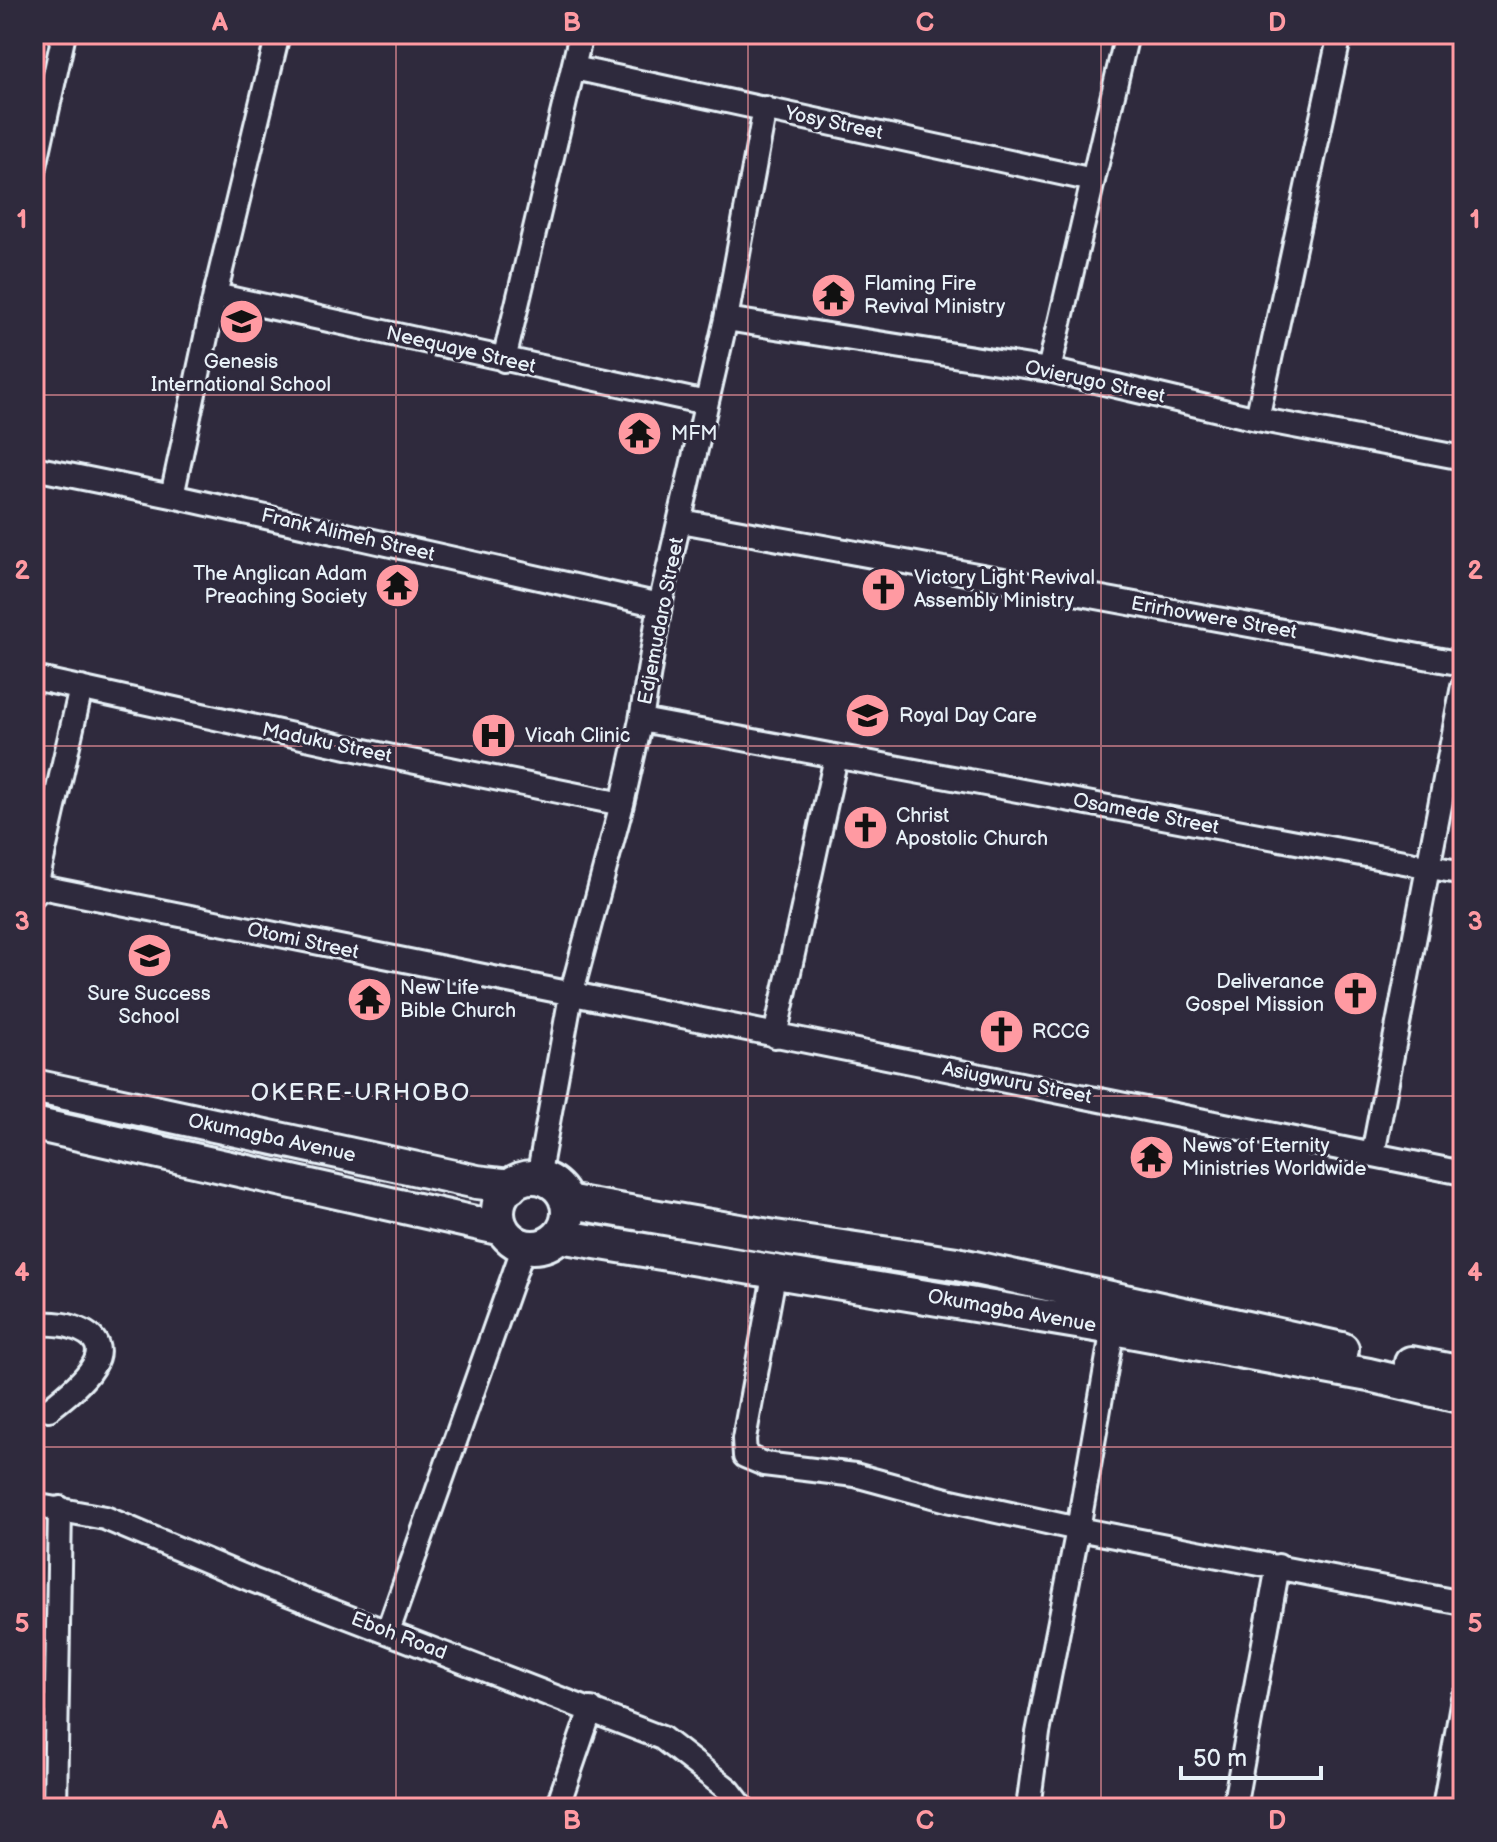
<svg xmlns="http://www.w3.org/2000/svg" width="1497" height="1842" font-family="'Balsamiq Sans',sans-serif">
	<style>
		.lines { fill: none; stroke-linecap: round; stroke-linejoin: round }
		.minor-casing { stroke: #e8f1f8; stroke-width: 28 }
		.secondary-casing { stroke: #e8f1f8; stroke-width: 38 }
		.minor { stroke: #2f2a3d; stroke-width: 22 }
		.secondary { stroke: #2f2a3d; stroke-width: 32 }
		.grid { fill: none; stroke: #ff9aa2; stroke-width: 2; stroke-opacity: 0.55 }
		.labels { text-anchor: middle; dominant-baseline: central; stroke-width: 6; stroke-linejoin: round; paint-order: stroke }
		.street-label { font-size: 20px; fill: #e8f1f8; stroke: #2f2a3d }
		.poi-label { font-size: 20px; fill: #e8f1f8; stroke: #2f2a3d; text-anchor: start }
		.quarter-label { font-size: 24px; letter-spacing: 2px; fill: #e8f1f8; stroke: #2f2a3d }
		.neatline { fill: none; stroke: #ff9aa2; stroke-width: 3 }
		.grid-label { font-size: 26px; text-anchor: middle; font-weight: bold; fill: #ff9aa2 }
	</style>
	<rect width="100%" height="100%" fill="#2f2a3d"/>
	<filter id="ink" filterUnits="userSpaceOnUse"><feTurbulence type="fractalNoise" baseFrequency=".0125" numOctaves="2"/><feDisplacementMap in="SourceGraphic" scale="16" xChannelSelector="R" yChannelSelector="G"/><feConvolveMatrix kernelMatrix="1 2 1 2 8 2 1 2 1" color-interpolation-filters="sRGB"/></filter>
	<g filter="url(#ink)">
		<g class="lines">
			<defs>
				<path id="minor" d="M574 68 1093 180
					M34 171 64 34
					M215 295 706 403
					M726 319 1049 370 1257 419 1463 458
					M504 360 581 34
					M1049 370 1127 34
					M1257 419 1340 34
					M34 468 172 496 660 605
					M172 496 215 295 278 34
					M681 521 1463 664
					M34 678 406 760 622 804
					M641 720 1463 873
					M36 886 1463 1173
					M34 895 81 688
					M775 1036 836 757
					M1373 1154 1463 686
					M538 1178 571 995 622 804 641 720 660 605 726 319 765 108
					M775 1270 744 1439 745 1456 764 1464 855 1475 947 1500 1078 1529 1463 1603
					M34 1323C46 1324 61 1323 72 1327 132 1346 72 1391 49 1409
					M34 1505 105 1518 252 1580 662 1738 729 1790 743 1808
					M388 1631 524 1246
					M55 1808 60 1508
					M557 1808 591 1709
					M1028 1808 1038 1733 1078 1529 1113 1328
					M1234 1808 1278 1566
					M1444 1808 1463 1698"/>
				<path id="secondary" d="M34 1086 477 1182 511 1186
					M34 1124 502 1229
					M498 1212a35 35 0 1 1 70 0a35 35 0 1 1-70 0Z
					M566 1201 775 1237 957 1264 1342 1349
					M559 1236 1113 1328 1369 1375 1463 1397
					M1411 1363 1463 1373"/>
			</defs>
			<!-- minor casing -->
			<use href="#minor" class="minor-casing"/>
			<!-- secondary casing -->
			<use href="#secondary" class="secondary-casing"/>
			<!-- minor -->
			<use href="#minor" class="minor"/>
			<!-- secondary -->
			<use href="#secondary" class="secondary"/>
		</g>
	</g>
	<!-- grid -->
	<path class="grid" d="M396 34V1808M748 34V1808M1101 34V1808M34 395H1463M34 746H1463M34 1096H1463M34 1447H1463"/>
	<!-- icons -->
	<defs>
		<symbol id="temple-disc" viewBox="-11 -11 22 22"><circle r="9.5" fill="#ff9aa2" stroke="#2f2a3d"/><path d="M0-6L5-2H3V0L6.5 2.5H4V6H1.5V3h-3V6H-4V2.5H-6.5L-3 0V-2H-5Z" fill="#111"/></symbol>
		<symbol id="school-disc" viewBox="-11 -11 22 22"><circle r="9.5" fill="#ff9aa2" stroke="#2f2a3d"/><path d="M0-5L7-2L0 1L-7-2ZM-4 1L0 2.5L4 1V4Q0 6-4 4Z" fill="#111"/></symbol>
		<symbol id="church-disc" viewBox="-11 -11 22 22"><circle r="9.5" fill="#ff9aa2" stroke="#2f2a3d"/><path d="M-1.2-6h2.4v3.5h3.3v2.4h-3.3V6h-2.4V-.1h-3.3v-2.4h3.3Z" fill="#111"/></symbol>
		<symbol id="hospital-disc" viewBox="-11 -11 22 22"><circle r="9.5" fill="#ff9aa2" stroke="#2f2a3d"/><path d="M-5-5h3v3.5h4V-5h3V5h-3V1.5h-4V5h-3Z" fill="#111"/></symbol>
	</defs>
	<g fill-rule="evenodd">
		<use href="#temple-disc" x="808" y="270" width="51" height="51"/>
		<use href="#school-disc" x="216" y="296" width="51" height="51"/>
		<use href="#temple-disc" x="614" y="408" width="51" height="51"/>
		<use href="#temple-disc" x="372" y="560" width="51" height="51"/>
		<use href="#church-disc" x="858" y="564" width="51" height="51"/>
		<use href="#school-disc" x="842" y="690" width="51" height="51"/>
		<use href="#hospital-disc" x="468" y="710" width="51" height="51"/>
		<use href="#church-disc" x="840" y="802" width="51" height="51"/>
		<use href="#school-disc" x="124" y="930" width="51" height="51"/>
		<use href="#church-disc" x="1330" y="968" width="51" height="51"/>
		<use href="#temple-disc" x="344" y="974" width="51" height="51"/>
		<use href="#church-disc" x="976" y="1006" width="51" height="51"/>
		<use href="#temple-disc" x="1126" y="1132" width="51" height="51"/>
	</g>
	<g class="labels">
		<!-- street labels -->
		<g class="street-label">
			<text transform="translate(834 123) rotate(12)">Yosy Street</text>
			<text transform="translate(461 350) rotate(13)">Neequaye Street</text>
			<text transform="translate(1095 382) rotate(12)">Ovierugo Street</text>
			<text transform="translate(348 535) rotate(13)">Frank Alimeh Street</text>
			<text transform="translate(1214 618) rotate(10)">Erirhovwere Street</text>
			<text transform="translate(661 621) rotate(-79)">Edjemudaro Street</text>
			<text transform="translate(327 743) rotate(12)">Maduku Street</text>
			<text transform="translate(1146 814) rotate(11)">Osamede Street</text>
			<text transform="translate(303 941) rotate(12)">Otomi Street</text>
			<text transform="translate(1017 1083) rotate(11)">Asiugwuru Street</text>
			<text transform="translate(272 1138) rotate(12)">Okumagba Avenue</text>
			<text transform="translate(1012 1311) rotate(10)">Okumagba Avenue</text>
			<text transform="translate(399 1636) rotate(21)">Eboh Road</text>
		</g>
		<!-- poi labels -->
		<g class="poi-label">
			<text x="864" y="284">Flaming Fire<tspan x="864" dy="23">Revival Ministry</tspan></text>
			<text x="241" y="362" text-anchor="middle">Genesis<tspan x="241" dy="23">International School</tspan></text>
			<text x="671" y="434">MFM</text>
			<text x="367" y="574" text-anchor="end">The Anglican Adam<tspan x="367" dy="23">Preaching Society</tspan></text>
			<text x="914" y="578">Victory Light Revival<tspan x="914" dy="23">Assembly Ministry</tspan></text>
			<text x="899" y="716">Royal Day Care</text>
			<text x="525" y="736">Vicah Clinic</text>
			<text x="896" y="816">Christ<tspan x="896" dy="23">Apostolic Church</tspan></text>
			<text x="1324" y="982" text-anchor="end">Deliverance<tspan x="1324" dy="23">Gospel Mission</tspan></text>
			<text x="400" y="988">New Life<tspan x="400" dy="23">Bible Church</tspan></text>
			<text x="149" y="994" text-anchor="middle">Sure Success<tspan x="149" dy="23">School</tspan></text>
			<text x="1032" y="1032">RCCG</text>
			<text x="1182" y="1146">News of Eternity<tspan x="1182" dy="23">Ministries Worldwide</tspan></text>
		</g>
		<!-- quarter labels -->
		<g class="quarter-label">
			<text x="361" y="1092">OKERE-URHOBO</text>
		</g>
	</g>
	<!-- margin -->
	<rect width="1497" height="1842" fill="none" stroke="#2f2a3d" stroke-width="88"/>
	<!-- scale -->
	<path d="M1181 1766v12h140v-12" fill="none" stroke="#e8f1f8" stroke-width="4"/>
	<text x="1193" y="1766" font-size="24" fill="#e8f1f8" stroke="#2f2a3d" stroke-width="6" paint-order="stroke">50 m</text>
	<rect x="44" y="44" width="1409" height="1754" class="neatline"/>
	<g class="grid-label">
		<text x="220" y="31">A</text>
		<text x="572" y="31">B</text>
		<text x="925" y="31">C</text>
		<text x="1277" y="31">D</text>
		<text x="22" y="228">1</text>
		<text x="1475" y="228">1</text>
		<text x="22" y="579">2</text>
		<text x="1475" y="579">2</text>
		<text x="22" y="930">3</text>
		<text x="1475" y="930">3</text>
		<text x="22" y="1281">4</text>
		<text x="1475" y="1281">4</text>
		<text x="22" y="1632">5</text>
		<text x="1475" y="1632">5</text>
		<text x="220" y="1829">A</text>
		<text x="572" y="1829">B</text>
		<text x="925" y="1829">C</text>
		<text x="1277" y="1829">D</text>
	</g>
</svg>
